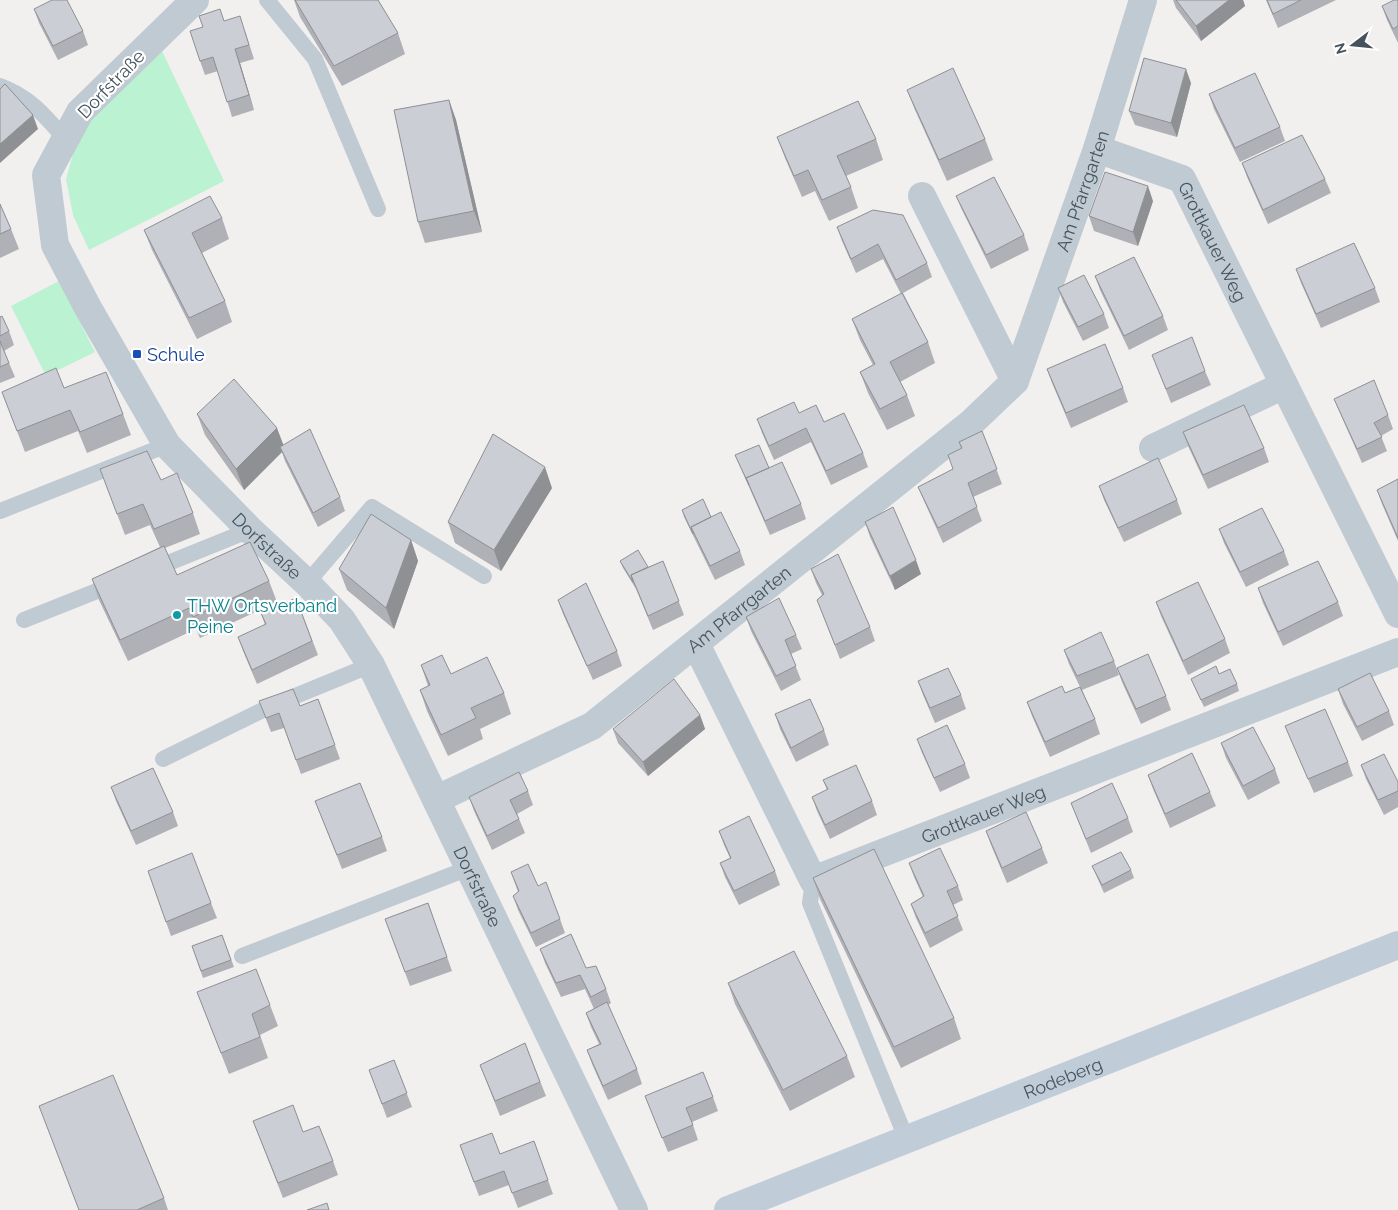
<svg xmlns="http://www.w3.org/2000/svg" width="1398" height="1210" font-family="Raleway,sans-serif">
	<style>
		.green { fill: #bbf2d1 }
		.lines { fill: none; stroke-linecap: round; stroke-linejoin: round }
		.lane { stroke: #bfcad2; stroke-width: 16 }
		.street { stroke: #bfcad2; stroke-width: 28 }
		.secondary { stroke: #c1ccd9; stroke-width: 28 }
		.wall { fill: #afb1b6 }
		.shaded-wall { fill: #8e9094 }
		.building { fill: #cbced4; stroke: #8e9094 }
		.transit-dot { fill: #1a4fb4; stroke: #fff; stroke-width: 2 }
		.culture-dot { fill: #0f9aa8; stroke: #fff; stroke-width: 2 }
		.labels { text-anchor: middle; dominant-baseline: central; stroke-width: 4.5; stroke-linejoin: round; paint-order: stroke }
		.street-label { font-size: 18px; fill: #46535e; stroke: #fff }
		.transit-label { font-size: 18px; fill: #164399; stroke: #fff; text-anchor: start }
		.culture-label { font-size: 18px; fill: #0d838f; stroke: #fff; text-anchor: start }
	</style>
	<rect width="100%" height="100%" fill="#f2efef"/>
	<!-- green -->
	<path class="green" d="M162 51 224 181 89 250 73 215 66 179 76 143 93 113Z
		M59 281 95 352 46 376 11 306Z"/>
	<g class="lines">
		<!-- lane -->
		<path class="lane" d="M267 0 315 59 378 209
			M0 86C29 96 46 117 66 140
			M0 511 167 445
			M151 570 250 530
			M307 583 372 507 484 576
			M24 620 117 583
			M163 759 271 706 371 665
			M813 880 810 903 906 1138
			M242 956 469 868"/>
		<!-- street -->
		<g class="street">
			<path id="s1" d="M195 0 80 112 46 175 55 245 88 308 167 445 250 530 307 583 342 620 371 665 634 1210"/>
			<path id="s2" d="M1097 149 1182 179 1398 614"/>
			<path d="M922 196 1015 381"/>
			<path d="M1153 448 1284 385"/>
			<path id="s3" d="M696 644 813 880 1398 652"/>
			<path id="s4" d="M437 799 592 726 970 424 1015 381 1097 149 1143 0"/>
		</g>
		<!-- secondary -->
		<path class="secondary" id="s5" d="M728 1210 1398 945"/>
	</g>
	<!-- wall -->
	<path class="wall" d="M294 0H378L398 33 405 54 342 86 300 17Z
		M1173 0H1243L1245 6 1201 41 1176 8Z
		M1266 0H1336L1278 28Z
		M1398 0V43L1387 20 1382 6Z
		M34 9 83 31 88 45 58 60 39 23Z
		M224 21 245 31 254 59 240 63 254 110 232 117 218 71 205 75 200 61Z
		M1191 83 1177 137 1135 125 1129 111Z
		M907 90 985 139 993 160 947 181 915 110Z
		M1209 94 1280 127 1285 141 1240 162 1214 109Z
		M449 100 456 120 482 232 425 243 418 222Z
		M777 137 876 139 883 160 846 176 851 187 858 208 829 221 815 191 802 197 785 158Z
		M1242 163 1325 179 1331 193 1268 224 1247 177Z
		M956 196 1024 235 1029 250 991 269 962 210Z
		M1153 201 1138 246 1094 231 1089 216Z
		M0 204 11 229 19 249 0 258Z
		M222 218 229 239 202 253 225 301 232 322 197 339 152 250 144 230Z
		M837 227 927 263 932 277 903 293 928 342 935 363 900 382 907 395 915 416 887 430 868 393 860 372 873 365 860 340 852 319 901 294 883 259 856 273 842 241Z
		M1296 269 1375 288 1380 302 1321 328 1301 283Z
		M1095 276 1163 316 1168 330 1129 350 1100 290Z
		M1058 288 1104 314 1109 328 1083 341 1063 302Z
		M0 317 9 331 14 345 4 351 15 377 0 383Z
		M1152 355 1205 371 1211 385 1171 403Z
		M1047 369 1123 388 1128 402 1071 428 1052 383Z
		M64 388 123 414 131 435 87 453 78 431 25 452 2 392Z
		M1334 399 1388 415 1393 429 1381 436 1387 451 1362 463 1340 413Z
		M799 413 824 422 863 453 868 467 831 485 811 442 774 460 762 433 757 419Z
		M197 414 283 445 340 497 345 511 318 527 285 461 282 452 244 490 205 435Z
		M982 431 1002 484 973 497 982 521 943 543 924 501 918 487 953 469 961 449 959 442Z
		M1183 432 1264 448 1269 462 1208 489 1188 446Z
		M735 455 769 468 801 504 806 519 770 535Z
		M100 469 161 480 193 513 200 534 165 548 177 575 269 581 277 602 200 638 196 629 128 661 99 600 92 579 160 547 150 525 125 535Z
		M1398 479V541L1382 504 1377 490Z
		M1099 486 1177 500 1182 514 1124 542 1104 500Z
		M552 488 501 571 455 543 448 522Z
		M682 510 711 517 740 551 745 565 715 580 684 517Z
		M865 522 921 574 895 590 870 537Z
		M1219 529 1284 551 1289 565 1246 587 1224 543Z
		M411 540 418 561 394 629 347 590 339 569Z
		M620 561 648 567 663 561 684 615 653 630 636 589 623 568Z
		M811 569 870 627 875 641 840 659 817 600 822 595 816 583Z
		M1258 588 1338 602 1343 616 1283 646 1263 603Z
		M296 598 318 655 257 684 243 651 238 637 265 625 261 613Z
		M558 600 617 651 622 666 593 680 563 614Z
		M1156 602 1225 639 1230 653 1188 675 1161 616Z
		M746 617 796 635 802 649 791 654 801 680 781 691 751 631Z
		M1064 650 1114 661 1119 675 1082 690 1095 719 1100 734 1050 757 1032 716 1027 702 1065 693 1080 687 1069 664Z
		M421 665 451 674 504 693 511 714 480 729 483 739 448 756 427 711 420 690 428 686Z
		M1117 668 1166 696 1171 710 1141 724 1122 682Z
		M1219 674 1237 684 1239 691 1204 707 1191 679Z
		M918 681 961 695 966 709 935 723 923 695Z
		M1338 689 1389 711 1394 725 1362 741 1343 704Z
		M318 699 340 759 301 774 284 728 271 732 259 701 300 706Z
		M775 714 824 730 829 745 796 762 780 729Z
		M700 715 705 729 648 776 618 743 613 729Z
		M1285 726 1348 762 1353 776 1314 793 1291 740Z
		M917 739 965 764 970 778 940 792 922 753Z
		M1221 743 1275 769 1280 783 1248 800 1226 758Z
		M1361 765 1398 782V807L1384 815 1366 779Z
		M1148 775 1210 792 1216 806 1170 828 1153 789Z
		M823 780 872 801 877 815 830 839 817 811 812 797 827 790Z
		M111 787 173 812 178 826 136 845 116 801Z
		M528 791 533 805 517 814 525 833 492 850 474 811 469 797Z
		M315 801 382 837 387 851 342 869Z
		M1071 803 1128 818 1133 832 1091 853Z
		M719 831 775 871 780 885 739 905 725 877 720 863 730 858 724 845Z
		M986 831 1042 848 1048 863 1007 883 991 845Z
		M909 863 958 886 963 900 953 905 963 930 930 948 916 918 911 904 923 897 914 877Z
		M1092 866 1131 870 1134 878 1104 893Z
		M148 871 211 903 217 918 171 936Z
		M511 872 560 919 565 933 536 947 518 910 513 896 518 892Z
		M813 878 954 1018 961 1039 901 1068 820 899Z
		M428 903 452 971 410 986 385 919Z
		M222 935 234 967 203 978 192 946Z
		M540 949 586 968 606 989 611 1003 608 1005 637 1069 642 1084 608 1100 592 1064 587 1050 599 1044 591 1027 586 1013 594 1009 585 989 561 997 545 963Z
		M728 983 847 1056 855 1077 790 1111 735 1004Z
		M197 992 270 1005 278 1026 260 1035 268 1058 229 1074Z
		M525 1043 546 1096 500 1116 480 1065Z
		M394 1060 412 1107 387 1118 369 1070Z
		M645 1096 713 1097 718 1111 692 1122 698 1140 668 1152Z
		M39 1106 164 1198 168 1210H79Z
		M253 1121 303 1132 333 1161 338 1175 283 1198Z
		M534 1141 553 1194 518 1208 509 1185 479 1196 460 1145 500 1154Z"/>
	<!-- shaded-wall -->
	<path class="shaded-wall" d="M1229 0H1243L1245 6 1201 41 1196 26Z
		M235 49 240 63 254 110 249 95Z
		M1186 69 1191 83 1177 137 1171 123Z
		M449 100 456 120 482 232 474 211Z
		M33 115 38 129 0 163V144Z
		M1148 186 1153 201 1138 246 1133 232Z
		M277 428 285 449 280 447 282 452 244 490 236 469Z
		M545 467 552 488 501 571 494 550Z
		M411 540 418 561 394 629 386 608Z
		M916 560 921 574 895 590 890 576Z
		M700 715 705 729 648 776 643 762Z"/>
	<!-- building -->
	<path class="building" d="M52 0H67L83 31 53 46 34 9Z
		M295 0H378L398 33 334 66Z
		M1176 0H1229L1196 26Z
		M1267 0H1301L1273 14Z
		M1394 0H1398V26L1393 29 1382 6Z
		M220 9 224 21 240 16 249 45 235 49 249 95 227 102 213 57 200 61 190 31 203 27 199 16Z
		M1144 58 1186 69 1171 123 1129 111Z
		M953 68 985 139 939 160 907 90Z
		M1255 73 1280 127 1235 148 1209 94Z
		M5 84 33 115 0 144V89Z
		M449 100 474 211 418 222 394 110Z
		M858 101 876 139 837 156 851 187 822 200 808 170 794 176 777 137Z
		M1302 135 1325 179 1263 210 1242 163Z
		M1105 172 1148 186 1133 232 1089 216Z
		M994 177 1024 235 986 255 956 196Z
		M210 196 222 218 192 233 225 301 189 318 144 230Z
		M0 204 11 229 0 234Z
		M873 210 903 215 927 263 896 280 878 244 851 259 837 227Z
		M1354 243 1375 288 1316 314 1296 269Z
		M1134 257 1163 316 1124 336 1095 276Z
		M1084 275 1104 314 1078 327 1058 288Z
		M902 293 928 342 890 362 907 395 880 409 860 372 875 364 852 319Z
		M2 316 9 331 0 336V317Z
		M1192 337 1205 371 1166 389 1152 355Z
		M0 341 9 363 0 367Z
		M1105 344 1123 388 1066 413 1047 369Z
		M56 368 64 388 106 372 123 414 80 432 70 410 17 431 2 392Z
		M234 379 277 428 236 469 197 414Z
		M1374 380 1388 415 1374 423 1382 437 1357 449 1334 399Z
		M794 402 799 413 816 405 824 422 844 413 863 453 826 471 806 428 769 446 757 419Z
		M1244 405 1264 448 1203 475 1183 432Z
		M310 429 340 497 313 513 280 447Z
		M982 431 997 469 968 483 977 507 938 528 918 487 953 469 948 455 962 448 959 442Z
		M493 434 545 467 494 550 448 522Z
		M759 445 769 468 746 478 749 485 735 455Z
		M147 451 161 480 177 473 193 513 154 529 143 504 117 514 100 469Z
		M1158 458 1177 500 1118 528 1099 486Z
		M782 462 801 504 765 521 746 478Z
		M1398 479V538L1377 490Z
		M703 499 711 517 691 527 693 534 682 510Z
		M893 507 916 560 890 576 865 522Z
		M1262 508 1284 551 1240 572 1219 529Z
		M721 512 740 551 710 566 691 527Z
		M371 514 411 540 386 608 339 569Z
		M250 542 269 581 193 617 189 608 120 640 92 579 164 546 177 575Z
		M638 550 648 567 631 575 633 582 620 561Z
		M838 554 870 627 835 645 817 600 824 594 811 569Z
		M663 561 679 601 648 616 631 575Z
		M1318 561 1338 602 1278 632 1258 588Z
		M1198 582 1225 639 1183 661 1156 602Z
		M586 583 617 651 587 666 558 600Z
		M296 598 312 641 252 670 238 637 266 624 261 613Z
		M779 598 796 635 785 640 796 666 776 676 746 617Z
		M1101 632 1114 661 1077 676 1064 650Z
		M1148 654 1166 696 1136 709 1117 668Z
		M442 655 451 674 487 657 504 693 471 708 476 718 441 735 420 690 430 685 421 665Z
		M1216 666 1219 674 1230 669 1237 684 1201 700 1191 679Z
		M948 668 961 695 930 708 918 681Z
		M1370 673 1389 711 1357 727 1338 689Z
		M674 679 700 715 643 762 613 729Z
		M1062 686 1065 693 1080 687 1095 719 1045 742 1027 702Z
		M293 689 300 706 318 699 335 745 296 760 279 713 266 718 259 701Z
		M810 699 824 730 791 748 775 714Z
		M1325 709 1348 762 1308 779 1285 726Z
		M947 725 965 764 934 778 917 739Z
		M1253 727 1275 769 1243 786 1221 743Z
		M1192 753 1210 792 1165 814 1148 775Z
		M1384 754 1398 782V791L1378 800 1361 765Z
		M856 765 872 801 825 825 812 797 828 789 823 780Z
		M153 768 173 812 131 831 111 787Z
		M519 772 528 791 510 800 519 819 487 836 469 797Z
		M360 783 382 837 337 855 315 801Z
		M1112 783 1128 818 1086 839 1071 803Z
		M1026 812 1042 848 1002 868 986 831Z
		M749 816 775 871 734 891 720 863 731 858 719 831Z
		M940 848 958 886 947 891 958 916 925 933 911 904 924 896 909 863Z
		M874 849 954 1018 894 1047 813 878Z
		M1121 852 1131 870 1102 885 1092 866Z
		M192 853 211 903 166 922 148 871Z
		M528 864 538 886 546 882 560 919 531 933 513 896 519 891 511 872Z
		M428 903 447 957 405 972 385 919Z
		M571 934 586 968 596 966 606 989 591 997 580 975 556 983 540 949Z
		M222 935 231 960 201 971 192 946Z
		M794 951 847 1056 783 1090 728 983Z
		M256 969 270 1005 252 1014 260 1037 221 1053 197 992Z
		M607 1002 637 1069 603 1086 587 1050 601 1044 586 1013Z
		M525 1043 540 1082 495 1101 480 1065Z
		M394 1060 407 1093 382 1104 369 1070Z
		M703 1072 713 1097 686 1108 693 1125 662 1138 645 1096Z
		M113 1075 164 1198 137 1210H79L39 1106Z
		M293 1105 303 1132 319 1126 333 1161 278 1183 253 1121Z
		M492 1133 500 1154 534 1141 548 1180 512 1193 504 1171 474 1182 460 1145Z
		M327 1203 329 1210H307Z"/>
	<!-- markers -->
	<rect class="transit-dot" x="132" y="349" width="10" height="10" rx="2.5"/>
	<circle class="culture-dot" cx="177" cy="615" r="5"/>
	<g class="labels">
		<!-- street labels -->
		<g class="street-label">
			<text transform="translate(111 84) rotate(-46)">Dorfstraße</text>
			<text stroke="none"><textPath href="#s4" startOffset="919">Am Pfarrgarten</textPath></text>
			<text stroke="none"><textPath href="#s2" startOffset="160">Grottkauer Weg</textPath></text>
			<text stroke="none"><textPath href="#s1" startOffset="674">Dorfstraße</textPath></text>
			<text stroke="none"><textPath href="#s4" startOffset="359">Am Pfarrgarten</textPath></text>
			<text stroke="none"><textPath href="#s3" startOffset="446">Grottkauer Weg</textPath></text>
			<text stroke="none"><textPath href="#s1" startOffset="1079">Dorfstraße</textPath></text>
			<text stroke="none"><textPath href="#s5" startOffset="360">Rodeberg</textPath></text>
		</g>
		<!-- transit labels -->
		<g class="transit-label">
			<text x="147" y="354">Schule</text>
		</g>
		<!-- culture labels -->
		<g class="culture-label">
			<text x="187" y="605">THW Ortsverband<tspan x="187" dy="21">Peine</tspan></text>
		</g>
	</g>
	<!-- north arrow -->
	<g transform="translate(1353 45) rotate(254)" stroke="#ffffff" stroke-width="4" paint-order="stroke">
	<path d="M0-4L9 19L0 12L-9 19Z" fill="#46535e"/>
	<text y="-8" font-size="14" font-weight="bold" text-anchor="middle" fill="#46535e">N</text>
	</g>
</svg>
